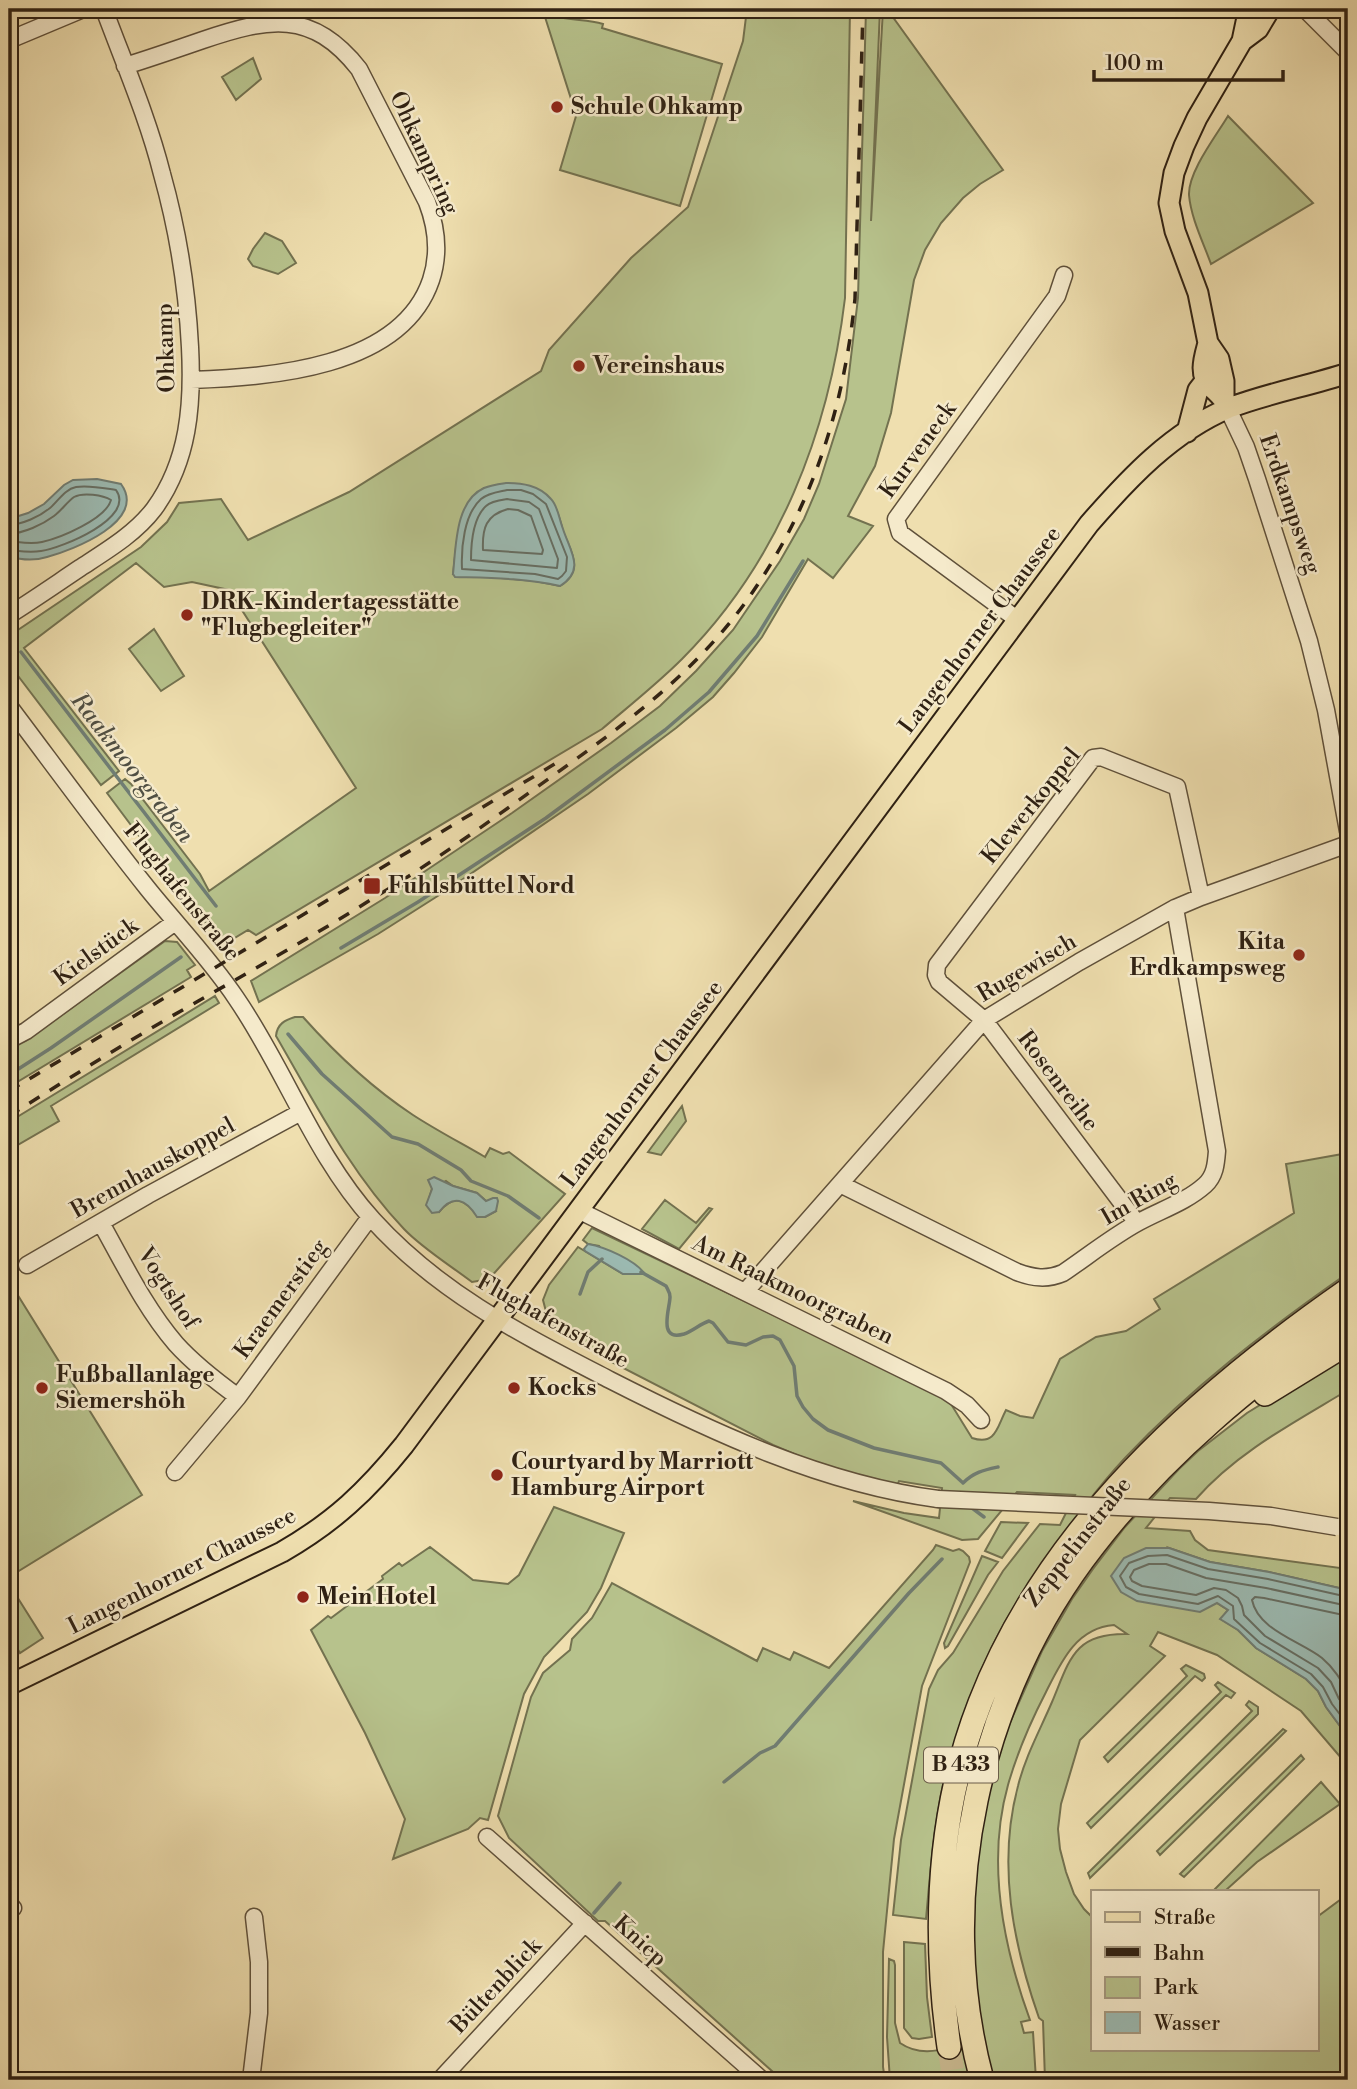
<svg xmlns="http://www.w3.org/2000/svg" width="1357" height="2089" font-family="'Libre Bodoni',serif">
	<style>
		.green { fill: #b7c28c; stroke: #737250; stroke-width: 2; fill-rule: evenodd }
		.water { fill: #9cbbb3; stroke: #707d73; stroke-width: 2 }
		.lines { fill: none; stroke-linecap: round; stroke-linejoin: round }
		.shore { stroke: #666e63; stroke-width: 2 }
		.stream { stroke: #707d73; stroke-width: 3.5 }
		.highway-tunnel { stroke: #c9b990; stroke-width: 23; stroke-dasharray: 23 11; stroke-linecap: butt }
		.minor-casing { stroke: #5f503a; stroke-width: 19 }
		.major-casing { stroke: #2f2113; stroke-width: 23 }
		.highway-casing { stroke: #2f2113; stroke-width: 26 }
		.minor { stroke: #f5eacb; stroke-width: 16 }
		.major { stroke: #efdfaf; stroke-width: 19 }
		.highway { stroke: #efdfaf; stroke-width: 23 }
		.rail { stroke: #2f2113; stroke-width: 3.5; stroke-dasharray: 12 12; stroke-linecap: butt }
		.minor-bridge-casing { stroke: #5f503a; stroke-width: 19; stroke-linecap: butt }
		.minor-bridge { stroke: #f5eacb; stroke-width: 16 }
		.poi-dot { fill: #8f2418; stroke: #f5eacb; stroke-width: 2.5 }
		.labels { text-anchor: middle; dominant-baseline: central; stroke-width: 5; stroke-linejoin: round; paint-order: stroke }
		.shield { fill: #f5eacb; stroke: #6a5d4a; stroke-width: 2 }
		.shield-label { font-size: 21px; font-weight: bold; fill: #2f2113 }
		.poi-label { font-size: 23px; font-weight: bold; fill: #2f2113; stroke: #f5eacb; text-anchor: start }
		.street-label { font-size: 23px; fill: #2f2113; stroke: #f5eacb }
		.water-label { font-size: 24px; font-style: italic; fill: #504f43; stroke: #f5eacb }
	</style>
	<rect width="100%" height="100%" fill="#efdfaf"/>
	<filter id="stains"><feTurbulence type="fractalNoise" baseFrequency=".00286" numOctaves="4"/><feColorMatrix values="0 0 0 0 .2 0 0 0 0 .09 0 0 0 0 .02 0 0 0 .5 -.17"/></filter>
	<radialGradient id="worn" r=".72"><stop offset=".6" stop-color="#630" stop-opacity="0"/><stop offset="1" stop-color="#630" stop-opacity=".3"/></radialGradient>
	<!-- green -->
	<path class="green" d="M747 9H850L845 298C829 432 779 562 682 659 657 684 629 706 602 729L256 935 248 930 228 942 207 922 202 923 196 916 201 912 190 898 184 901 166 872 107 793 125 779 131 784 200 874 209 891 356 788 229 590 192 582 164 587 136 563 24 648 119 771 101 785 9 664V636L141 547 167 522 179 503 221 499 248 540 349 492 541 371 549 350 631 258 688 207 743 41ZM484 488 556 509C559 516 561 523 563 531 571 552 585 570 560 586L535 581 453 574C457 543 456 508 484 488Z
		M866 9H880L871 221 883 9H887L1003 170 980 184 963 198 941 223 925 250 914 280 891 413 875 466 848 516 873 526 833 578 808 559 762 637 734 673 713 697 676 728 588 794 444 892 378 934 259 1002 251 981 385 898 512 813 611 743 660 706 696 671 733 630 780 561 804 519 819 484 846 399 858 298Z
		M552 15C570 21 585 19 603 24L602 28 722 64 680 206 560 170 579 106 573 105 545 17Z
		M253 58 261 79 236 100 222 77Z
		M1228 116 1313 203 1211 264C1203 242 1191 218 1189 195 1188 172 1216 136 1228 116Z
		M265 233 282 241 296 263 278 274 253 266 248 259 253 249Z
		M154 629 184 676 161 691 129 649Z
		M165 941 177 942 195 965 187 970 191 977 9 1087V1045L25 1041Z
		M215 996 219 1003 51 1106 59 1121 9 1150V1122Z
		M295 1017H303C336 1054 372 1088 413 1115 436 1130 461 1143 485 1157L490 1148 503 1154 509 1152 565 1194 489 1279 472 1282C451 1266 422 1248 404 1229 350 1172 315 1103 276 1036 277 1024 285 1020 295 1017ZM446 1181 453 1186 477 1193 486 1201H490L496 1211 485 1217H480C466 1202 456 1191 439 1212L427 1205 432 1189Z
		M682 1106 686 1121 661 1155 648 1152Z
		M1348 1153V1273C1269 1328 1191 1388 1125 1458 1096 1489 1071 1524 1047 1558 1028 1586 1008 1614 994 1643 976 1679 961 1718 950 1757 935 1809 931 1864 926 1919L893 1915 901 1840 929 1689 938 1670 953 1653 1003 1571 1040 1524 1060 1525 1075 1495 1017 1492 978 1539 962 1540 853 1501 904 1513 939 1518 942 1488 899 1481 897 1486 867 1479 806 1459 773 1445 598 1355 599 1352 559 1332 560 1328 549 1323 543 1300 549 1285 578 1247 623 1274 599 1246 588 1244 583 1240 592 1228 943 1396 951 1404 972 1438C996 1446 997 1427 1006 1410L1020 1416 1033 1418 1060 1359 1096 1337 1126 1331 1160 1309 1154 1299 1294 1213 1286 1164Z
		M665 1200 696 1223 709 1208 712 1209 679 1249 642 1229Z
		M9 1281 142 1495 9 1577Z
		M1348 1351V1390C1295 1422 1237 1452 1196 1499L1170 1498 1146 1528 1190 1531 1195 1540 1208 1550 1348 1569V1590L1269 1572 1210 1562 1169 1548 1217 1603 1228 1610 1221 1619 1238 1630 1256 1648 1306 1679 1318 1691 1326 1707 1348 1737V1766L1301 1711 1217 1655 1158 1632 1150 1646 1165 1656 1080 1740 1061 1804 1058 1829 1060 1849 1066 1872 1074 1894 1084 1909 1093 1918V2049H1317V1917L1348 1894V2080H1045L1043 2021 1039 2018C1013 1944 997 1864 1018 1786 1025 1757 1040 1730 1052 1702 1070 1659 1074 1633 1127 1634L1114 1625C1076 1628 1061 1662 1046 1692 1031 1721 1017 1753 1008 1785 986 1863 1003 1946 1030 2020L1021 2022 1024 2033 1033 2032 1036 2080H994L973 2003V1865L995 1756 1042 1651 1072 1599 1093 1569 1125 1527 1179 1469 1198 1451 1247 1413Z
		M554 1507 624 1533 601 1588 587 1612 544 1657 524 1694 488 1820 480 1818 468 1829 393 1859 405 1819 365 1733 311 1630 328 1616 331 1618 383 1579 382 1576 399 1563 402 1566 430 1547 473 1580 508 1584 519 1575Z
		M1001 1522 1028 1523 1002 1558 985 1551Z
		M936 1545 953 1551 959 1549 963 1551 969 1557 970 1562 922 1686 894 1839 883 1952V2067L885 2080H782L605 1921H598L509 1838 498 1816 531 1697 543 1673 570 1650 572 1639 592 1618 612 1583 757 1661 763 1648 790 1660 794 1652 829 1668 933 1550Z
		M982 1556 998 1562 988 1575 948 1646 945 1648 944 1643Z
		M9 1584 43 1638 20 1653 9 1635Z
		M1186 1665 1204 1674 1205 1678 1202 1681 1195 1676 1108 1762 1104 1757 1187 1676 1181 1669Z
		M1218 1682 1235 1693 1231 1698 1226 1695 1091 1828 1087 1823 1221 1692 1215 1685Z
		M1249 1701 1258 1707V1714L1090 1878 1088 1873 1252 1711 1246 1705Z
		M1283 1729 1286 1731 1160 1855 1157 1851Z
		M1301 1755 1304 1759 1184 1877 1180 1874Z
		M1321 1782 1340 1804 1257 1862 1225 1891H1213Z
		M904 1942 925 1944 927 1997 932 2037 919 2039 912 2038 904 2028Z
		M889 1959 894 1961 895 1965V2023L900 2043C922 2058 943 2049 967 2044L975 2080H890L887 2037Z"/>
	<!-- water -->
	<path class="water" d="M97 479 121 484C148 521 73 550 47 557 34 561 21 560 9 556V519L28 513 44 504 64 485 73 480Z
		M506 483C522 483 539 485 551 499 558 506 559 519 563 529 570 551 586 570 560 586 525 578 491 578 455 577L453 574C456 547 455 501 484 488 491 485 499 484 506 483Z
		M434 1177 453 1186 477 1193 486 1201 493 1198H497L498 1201 496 1211 485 1217H477C466 1199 453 1194 439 1212L432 1213 426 1205 432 1189 428 1180Z
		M588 1244C605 1247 635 1260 645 1274H623L585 1251 584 1249Z
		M1146 1548H1169L1210 1562 1269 1572 1348 1590V1737L1326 1707 1318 1691 1306 1679 1256 1648 1238 1630 1220 1619 1228 1610 1217 1603 1200 1612 1137 1601 1121 1592 1111 1576 1124 1558Z"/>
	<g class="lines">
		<!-- shore -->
		<path class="shore" d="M507 490H521L533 494 546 504 567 557 566 571 562 576 558 579 535 574 462 569C461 548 464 514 481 499 488 493 498 492 507 490Z
			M507 499 529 502 539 509 558 559 557 568 471 560C471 544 473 518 486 506 491 501 500 500 507 499Z
			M508 509 518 510 531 516 543 550 542 554 483 550C482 528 486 515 508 509Z
			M9 525C23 524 39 517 50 508 58 501 65 489 76 487 89 485 103 488 116 490 136 518 62 548 41 551 29 553 20 551 9 550
			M9 534C24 533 42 525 54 516 61 511 67 502 74 497 83 492 103 495 111 500 106 519 60 538 42 542 30 545 20 542 9 541
			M1348 1597 1268 1579 1208 1569 1167 1555 1148 1556 1129 1563 1120 1576 1126 1587 1139 1594 1198 1604 1218 1596 1233 1606 1234 1619 1260 1643 1311 1674 1323 1687 1332 1704 1348 1725
			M1348 1606 1266 1588 1206 1578 1166 1564H1149L1134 1570 1130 1577 1132 1581 1142 1586 1196 1595 1214 1588 1226 1590 1238 1598 1242 1606 1244 1615 1265 1636 1318 1668 1331 1682 1339 1699 1348 1711
			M1348 1616 1264 1598 1255 1597 1252 1600C1258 1630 1300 1641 1322 1658 1334 1668 1341 1680 1348 1693"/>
		<!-- stream -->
		<path class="stream" d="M21 652 216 906
			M341 948 418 902 546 818 665 730 709 692 757 636 803 561
			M288 1034 322 1074 392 1137 418 1144 461 1170 471 1181 508 1196 539 1218
			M9 1075 51 1048 181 957
			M641 1272 666 1286C668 1290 670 1292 670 1297 670 1308 657 1342 684 1334 693 1331 700 1324 709 1321L713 1323 728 1342 746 1345 763 1337 773 1336 780 1340 794 1366 797 1396 803 1407 813 1419 828 1430 874 1448 941 1463 962 1482
			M580 1294 588 1272 602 1259
			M963 1483C974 1472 984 1470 998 1467
			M968 1505 984 1517
			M724 1782 760 1753 775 1746 909 1593 942 1559
			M594 1913 620 1883"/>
		<!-- highway-tunnel -->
		<path class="highway-tunnel" d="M949 2047 954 2080"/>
		<defs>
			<path id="minor" d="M1305 9 1348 52
				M9 40 83 9
				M125 66C151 58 177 49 203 40 268 18 312 9 359 69L427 202C437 228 440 253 431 280 401 369 269 377 191 380
				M1228 409 1246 447 1257 479 1309 641 1326 710 1348 831
				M9 615C33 600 56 584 80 568 106 551 135 534 154 509 189 461 193 404 190 347 187 288 178 231 162 174 148 118 124 63 104 9
				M1018 620 900 533 896 519 1057 296 1064 275
				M9 706C55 767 100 829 148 889 177 925 210 959 236 998 285 1069 314 1155 373 1220 440 1294 523 1335 610 1380 712 1432 823 1484 938 1499
				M9 1040 26 1031 175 922
				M840 1184 1017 1272C1033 1278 1047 1280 1063 1273 1088 1256 1113 1236 1139 1222 1161 1210 1186 1202 1205 1185 1215 1176 1216 1164 1217 1151L1175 908
				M578 1210 946 1391 967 1405 981 1420
				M101 1223C124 1264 145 1308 176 1344 194 1364 216 1381 238 1397
				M1137 1223 984 1020 939 982 936 975 937 965 1093 758 1101 757 1177 787 1201 897
				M27 1265 148 1195 301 1112
				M745 1292 984 1020 1079 962 1175 908 1201 897 1348 844
				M175 1472 238 1397 370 1217
				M487 1837 762 2080
				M9 1910 13 1908
				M251 2080 259 2013V1962L254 1917
				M440 2080 585 1923"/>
			<path id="major" d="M1242 41 1258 29 1270 9
				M1208 343C1204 358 1198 375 1211 387 1217 393 1223 397 1226 405
				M1224 399V381L1219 359 1208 343 1198 293 1175 231 1169 203 1174 173 1184 146 1197 118 1242 41 1246 22 1253 9
				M1187 432 1198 390 1205 381
				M9 1685 282 1552C334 1522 367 1491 404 1445L1089 524C1129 478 1172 432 1229 408 1268 393 1309 386 1348 373"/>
			<path id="highway" d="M1265 1394 1348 1343
				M949 2047C933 1932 937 1813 980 1703 1048 1527 1197 1395 1348 1290
				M982 2080C933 1898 978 1693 1094 1545 1164 1454 1255 1380 1348 1315"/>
		</defs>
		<!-- minor casing -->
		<use href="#minor" class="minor-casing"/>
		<!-- major casing -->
		<use href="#major" class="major-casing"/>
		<!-- highway casing -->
		<use href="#highway" class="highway-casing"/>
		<!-- minor -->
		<use href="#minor" class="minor"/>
		<!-- major -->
		<use href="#major" class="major"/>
		<!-- highway -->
		<use href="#highway" class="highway"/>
		<!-- rail -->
		<path class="rail" d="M9 1091 558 762
			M9 1116C63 1082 117 1048 172 1016 242 976 312 937 380 894 433 862 483 826 533 790 614 732 695 676 752 593 814 503 844 406 855 299L863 9"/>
		<defs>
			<path id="minor-bridge" d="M938 1499 1209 1511 1271 1516 1337 1527"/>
		</defs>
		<!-- minor-bridge casing -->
		<use href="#minor-bridge" class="minor-bridge-casing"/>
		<!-- minor-bridge -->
		<use href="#minor-bridge" class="minor-bridge"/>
	</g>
	<!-- markers -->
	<g class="poi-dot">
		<circle cx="557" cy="107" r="7"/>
		<circle cx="579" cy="366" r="7"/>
		<circle cx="187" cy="615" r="7"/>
		<rect x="363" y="877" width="18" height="18" rx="3.5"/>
		<circle cx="1299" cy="955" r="7"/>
		<circle cx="42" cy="1388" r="7"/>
		<circle cx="514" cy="1388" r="7"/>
		<circle cx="497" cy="1475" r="7"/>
		<circle cx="303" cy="1597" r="7"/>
	</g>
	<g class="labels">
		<!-- shield labels -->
		<rect class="shield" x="924" y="1747.5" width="74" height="35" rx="5"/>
		<g class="shield-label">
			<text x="961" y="1765">B 433</text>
		</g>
		<!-- poi labels -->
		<g class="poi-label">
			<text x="571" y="107">Schule Ohkamp</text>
			<text x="593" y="366">Vereinshaus</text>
			<text x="201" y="602">DRK-Kindertagesstätte<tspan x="201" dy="26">"Flugbegleiter"</tspan></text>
			<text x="388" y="886">Fuhlsbüttel Nord</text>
			<text x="1285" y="942" text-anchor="end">Kita<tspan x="1285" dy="26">Erdkampsweg</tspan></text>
			<text x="56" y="1375">Fußballanlage<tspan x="56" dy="26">Siemershöh</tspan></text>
			<text x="528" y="1388">Kocks</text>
			<text x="511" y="1462">Courtyard by Marriott<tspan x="511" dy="26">Hamburg Airport</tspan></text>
			<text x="317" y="1597">Mein Hotel</text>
		</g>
		<!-- street labels -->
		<g class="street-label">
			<text transform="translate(424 153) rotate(65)">Ohkampring</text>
			<text transform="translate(166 348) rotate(-92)">Ohkamp</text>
			<text transform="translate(918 450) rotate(-54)">Kurveneck</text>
			<text transform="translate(1290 504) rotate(71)">Erdkampsweg</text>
			<text transform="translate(980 630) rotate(-53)">Langenhorner Chaussee</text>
			<text transform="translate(1031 806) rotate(-51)">Klewerkoppel</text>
			<text transform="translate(182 892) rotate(51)">Flughafenstraße</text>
			<text transform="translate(96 952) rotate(-36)">Kielstück</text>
			<text transform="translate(1027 968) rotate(-31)">Rugewisch</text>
			<text transform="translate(1058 1081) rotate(53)">Rosenreihe</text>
			<text transform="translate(642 1084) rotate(-53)">Langenhorner Chaussee</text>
			<text transform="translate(153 1168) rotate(-29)">Brennhauskoppel</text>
			<text transform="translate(1139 1199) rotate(-30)">Im Ring</text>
			<text transform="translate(168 1288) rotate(57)">Vogtshof</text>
			<text transform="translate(793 1290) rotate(26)">Am Raakmoorgraben</text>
			<text transform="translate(281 1299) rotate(-54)">Kraemerstieg</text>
			<text transform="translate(553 1321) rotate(29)">Flughafenstraße</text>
			<text transform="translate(1078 1542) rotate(-52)">Zeppelinstraße</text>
			<text transform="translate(182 1571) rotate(-27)">Langenhorner Chaussee</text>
			<text transform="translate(640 1941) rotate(42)">Kniep</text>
			<text transform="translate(496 1986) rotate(-47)">Bültenblick</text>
		</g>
		<!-- water labels -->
		<g class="water-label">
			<text transform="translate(132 768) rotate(52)">Raakmoorgraben</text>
		</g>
	</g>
	<!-- margin -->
	<rect width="1357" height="2089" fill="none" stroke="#efdfaf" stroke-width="35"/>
	<rect x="10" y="10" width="1336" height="2068" fill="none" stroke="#2f2113" stroke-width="3.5"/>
	<rect x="18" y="18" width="1322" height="2054" fill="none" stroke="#2f2113" stroke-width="2"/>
	<!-- legend -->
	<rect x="1091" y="1890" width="228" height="161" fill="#f5eacb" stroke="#a69a81" stroke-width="2"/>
	<rect x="1105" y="1912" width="35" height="10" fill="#efdfaf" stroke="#a69a81" stroke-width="2"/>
	<text x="1154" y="1924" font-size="21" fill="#2f2113">Straße</text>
	<rect x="1105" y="1947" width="35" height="10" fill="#2f2113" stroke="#a69a81" stroke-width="2"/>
	<text x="1154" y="1960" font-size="21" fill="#2f2113">Bahn</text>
	<rect x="1105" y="1977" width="35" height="21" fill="#b7c28c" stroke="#a69a81" stroke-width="2"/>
	<text x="1154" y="1994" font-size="21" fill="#2f2113">Park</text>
	<rect x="1105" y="2012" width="35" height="21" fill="#9cbbb3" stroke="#a69a81" stroke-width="2"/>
	<text x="1154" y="2030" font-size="21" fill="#2f2113">Wasser</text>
	<!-- scale -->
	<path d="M1094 70v10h189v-10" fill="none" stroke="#2f2113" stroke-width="3.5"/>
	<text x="1105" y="70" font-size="21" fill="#2f2113" stroke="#f5eacb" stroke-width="5" paint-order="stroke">100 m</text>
	<rect width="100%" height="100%" filter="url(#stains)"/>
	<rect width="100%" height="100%" fill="url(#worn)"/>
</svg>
